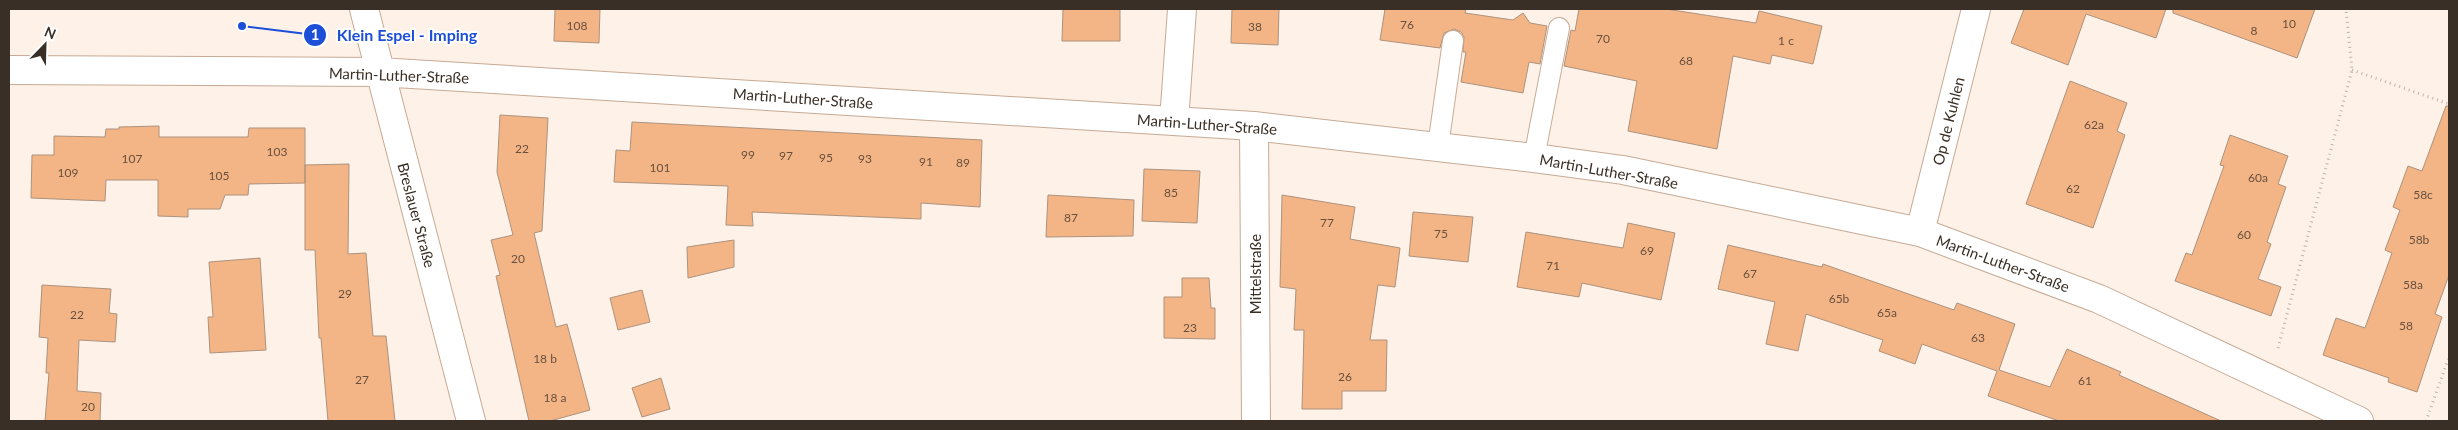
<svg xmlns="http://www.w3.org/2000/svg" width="2458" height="430" font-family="Lato,sans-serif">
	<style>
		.building { fill: #f3b586; stroke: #ad927d }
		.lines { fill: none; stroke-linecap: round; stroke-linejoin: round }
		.lane-casing { stroke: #c6aa95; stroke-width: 22 }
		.street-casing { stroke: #c6aa95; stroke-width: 30 }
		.path { stroke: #bfb4ab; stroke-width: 3; stroke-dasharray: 1 4; stroke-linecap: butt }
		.lane { stroke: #fff; stroke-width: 20 }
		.street { stroke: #fff; stroke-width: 28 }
		.labels { text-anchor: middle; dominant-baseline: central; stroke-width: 4; stroke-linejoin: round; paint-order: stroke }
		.number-label { font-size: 12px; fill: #68503e }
		.street-label { font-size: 15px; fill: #3a2f26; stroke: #fff }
		.leader { fill: none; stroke: #1d4ed8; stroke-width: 2 }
		.callout-dot { fill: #1d4ed8; stroke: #fff; stroke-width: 2 }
		.mark-label { font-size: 15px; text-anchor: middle; font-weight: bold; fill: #fff }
		.callout-label { font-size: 16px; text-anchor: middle; font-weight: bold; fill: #1d4ed8; stroke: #fff; stroke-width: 4; stroke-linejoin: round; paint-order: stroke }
	</style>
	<rect width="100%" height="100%" fill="#fdf1e8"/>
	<!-- building -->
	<path class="building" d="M555 9H600L599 43 554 41Z
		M1063 9H1120V41H1062Z
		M1232 9H1279L1278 45 1231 43Z
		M1385 9H1466L1465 13 1513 20 1523 13 1530 23 1547 26 1540 64 1529 62 1523 93 1461 82 1466 52H1463L1464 37 1461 32 1454 29 1444 33 1440 48 1380 40Z
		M1579 9H1666L1756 23 1759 11 1822 26 1813 64 1772 55 1770 64 1733 56 1717 149 1628 131 1637 81 1564 66 1571 30 1575 31Z
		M2024 9H2166L2156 38 2086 14 2068 65 2011 43Z
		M2173 9H2315L2297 58 2173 13Z
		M2070 81 2127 103 2117 131 2125 135 2093 228 2026 204Z
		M2446 106H2449V275L2435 314 2442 317 2417 392 2388 382 2389 378 2323 355 2336 318 2365 328 2392 253 2385 250 2400 210 2393 207 2408 166 2422 171Z
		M500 115 548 118 542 231 534 233 556 327 567 324 590 410 550 421H529L496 276 500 275 491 240 513 235 497 172Z
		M632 122 982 140 980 207 921 203V219L752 212 753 226 726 225 728 186 614 182 616 150 630 151Z
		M159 126V137H248L249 128H305V183L249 184 248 195H225L220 209H188V217L158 216V180H106L105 201 31 198 32 155H54V136L105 137 106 129H119V127Z
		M2230 135 2288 156 2278 184 2286 187 2267 242 2271 244 2258 279 2281 287 2271 316 2175 281 2186 253 2192 255 2224 166 2220 165Z
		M349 164 348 254 366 253 373 336H386L395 421H328L321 338H319L315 250H305V165Z
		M1144 169 1200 171 1197 223 1142 221Z
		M1048 195 1134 200 1133 236 1046 237Z
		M1282 195 1355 207 1350 239 1400 248 1395 287 1378 285 1370 340H1387L1386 391H1342V409H1302L1304 330H1294L1296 289 1280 287Z
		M1413 212 1473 217 1468 262 1409 256Z
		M1628 223 1675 233 1661 300 1582 283 1579 297 1517 287 1526 232 1623 248Z
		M734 240V267L688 278 687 247Z
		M1728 245 1822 267 1823 264 1954 310 1957 303 2015 324 1999 370 2050 387 2067 349 2121 372 2119 375 2221 421H2059L1988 396 1997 371 1922 344 1915 364 1879 351 1883 340 1806 314 1798 351 1766 344 1775 302 1718 289Z
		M260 258 266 350 210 353 208 317H213L209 262Z
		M1182 278H1209L1211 308H1215V339L1164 338V297H1182Z
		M42 285 111 289 109 313 117 314 115 342 79 340 77 391 101 393 100 421H45L49 373H46L48 338 39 337Z
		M642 290 650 322 618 330 610 298Z
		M661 378 670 409 642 417 632 388Z"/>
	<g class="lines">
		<defs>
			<path id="lane" d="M1438 146 1453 41
				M1534 158 1559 28"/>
			<path id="street" d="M364 9 471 421
				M9 70 379 72 1254 126 1534 158 1623 170 1920 232 2099 299 2359 421
				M1174 121 1182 9
				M1254 126 1256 421
				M1920 232 1976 9"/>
		</defs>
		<!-- lane casing -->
		<use href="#lane" class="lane-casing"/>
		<!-- street casing -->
		<use href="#street" class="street-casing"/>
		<!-- path -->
		<path class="path" d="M2352 70 2449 104
			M2278 348 2352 70 2346 9
			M2426 421 2449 357"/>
		<!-- lane -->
		<use href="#lane" class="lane"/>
		<!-- street -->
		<use href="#street" class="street"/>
	</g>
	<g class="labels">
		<!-- number labels -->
		<g class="number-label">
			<text x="2289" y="23">10</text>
			<text x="1407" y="24">76</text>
			<text x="577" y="25">108</text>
			<text x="1255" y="26">38</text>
			<text x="2254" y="30">8</text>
			<text x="1603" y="38">70</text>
			<text x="1786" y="40">1 c</text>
			<text x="1686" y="60">68</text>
			<text x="2094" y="124">62a</text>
			<text x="522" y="148">22</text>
			<text x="277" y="151">103</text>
			<text x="748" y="154">99</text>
			<text x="786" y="155">97</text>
			<text x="826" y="157">95</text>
			<text x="132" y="158">107</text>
			<text x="865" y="158">93</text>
			<text x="926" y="161">91</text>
			<text x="963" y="162">89</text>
			<text x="660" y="167">101</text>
			<text x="68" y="172">109</text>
			<text x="219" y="175">105</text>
			<text x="2258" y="177">60a</text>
			<text x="2073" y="188">62</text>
			<text x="1171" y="192">85</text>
			<text x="2423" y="194">58c</text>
			<text x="1071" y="217">87</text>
			<text x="1327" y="222">77</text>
			<text x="1441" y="233">75</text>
			<text x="2244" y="234">60</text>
			<text x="2419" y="239">58b</text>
			<text x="1647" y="250">69</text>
			<text x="518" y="258">20</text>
			<text x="1553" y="265">71</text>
			<text x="1750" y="273">67</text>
			<text x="2413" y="284">58a</text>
			<text x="345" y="293">29</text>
			<text x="1839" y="298">65b</text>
			<text x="1887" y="312">65a</text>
			<text x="77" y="314">22</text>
			<text x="2406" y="325">58</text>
			<text x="1190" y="327">23</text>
			<text x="1978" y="337">63</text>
			<text x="545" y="358">18 b</text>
			<text x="1345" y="376">26</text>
			<text x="362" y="379">27</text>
			<text x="2085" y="380">61</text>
			<text x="555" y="397">18 a</text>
			<text x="88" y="406">20</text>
		</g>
		<!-- street labels -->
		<g class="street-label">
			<text transform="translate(399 75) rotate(2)">Martin-Luther-Straße</text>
			<text transform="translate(803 98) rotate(4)">Martin-Luther-Straße</text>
			<text transform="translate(1948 121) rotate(-76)">Op de Kuhlen</text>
			<text transform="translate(1207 124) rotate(4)">Martin-Luther-Straße</text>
			<text transform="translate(1609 171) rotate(10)">Martin-Luther-Straße</text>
			<text transform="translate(417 215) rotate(75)">Breslauer Straße</text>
			<text transform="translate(2003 263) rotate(20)">Martin-Luther-Straße</text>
			<text transform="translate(1255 274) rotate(-90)">Mittelstraße</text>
		</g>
	</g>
	<!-- callouts -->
	<path class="leader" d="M242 26L315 35"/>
	<g class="callout-dot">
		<circle cx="242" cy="26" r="5"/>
		<circle cx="315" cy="35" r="12"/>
	</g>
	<g class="mark-label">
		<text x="315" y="40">1</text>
	</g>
	<g class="callout-label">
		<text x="407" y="41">Klein Espel - Imping</text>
	</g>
	<!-- border -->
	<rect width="2458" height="430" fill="none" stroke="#3a2f26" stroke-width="20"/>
	<!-- north arrow -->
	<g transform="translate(45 45) rotate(23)" stroke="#ffffff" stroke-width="4" paint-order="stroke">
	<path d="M0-4L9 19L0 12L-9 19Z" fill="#3a2f26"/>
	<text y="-8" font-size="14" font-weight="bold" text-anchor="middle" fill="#3a2f26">N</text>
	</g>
</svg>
